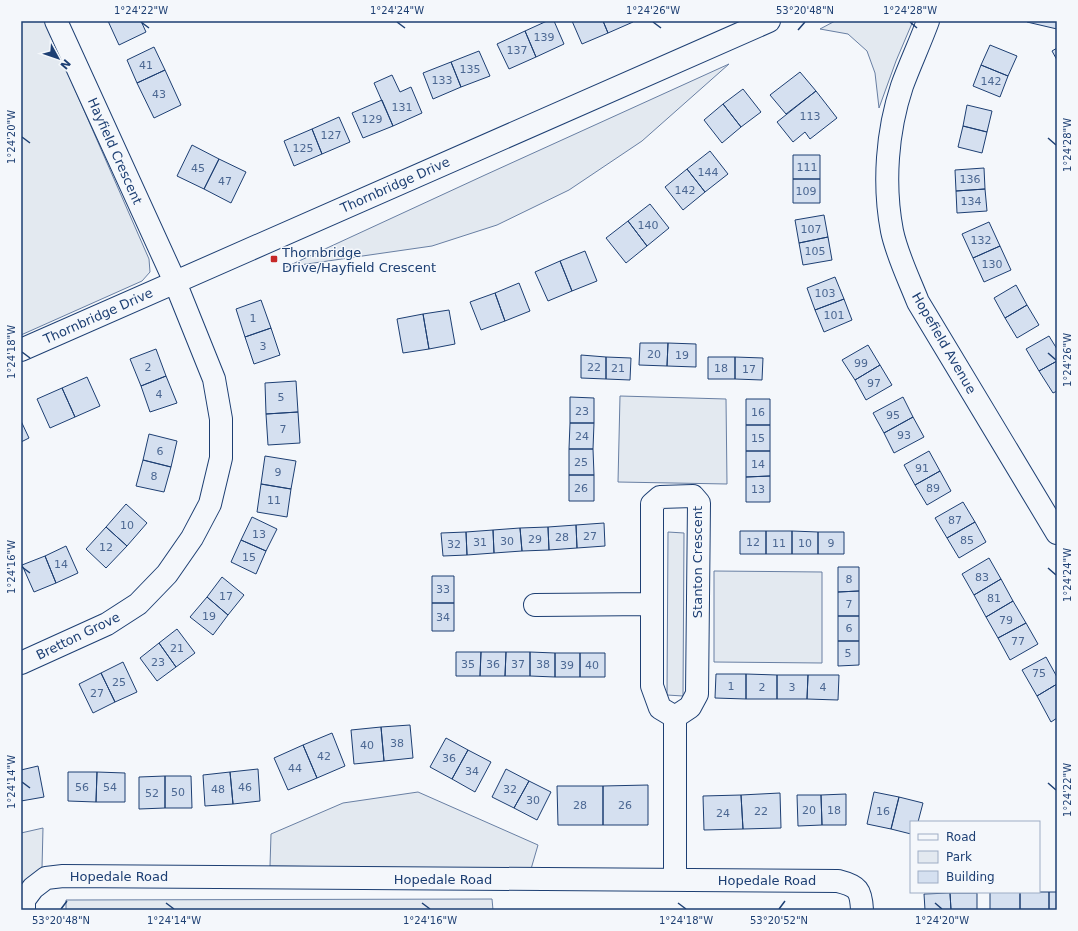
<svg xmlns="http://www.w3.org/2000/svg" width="1078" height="931" font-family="'DejaVu Sans',sans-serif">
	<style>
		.green { fill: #e3e9f0; stroke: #687fa3 }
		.building { fill: #d5e0f0; stroke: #1d3f73 }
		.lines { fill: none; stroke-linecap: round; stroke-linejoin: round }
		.street-casing { stroke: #1d3f73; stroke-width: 24 }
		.secondary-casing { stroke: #1d3f73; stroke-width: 24 }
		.street { stroke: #f4f7fb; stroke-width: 22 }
		.secondary { stroke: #f4f7fb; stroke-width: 22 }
		.ticks { fill: none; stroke: #1d3f73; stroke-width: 1.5 }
		.poi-dot { fill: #c62828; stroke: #f4f7fb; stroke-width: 1.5 }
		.labels { text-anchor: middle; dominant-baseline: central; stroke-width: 3; stroke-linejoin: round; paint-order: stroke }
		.number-label { font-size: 11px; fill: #4b6792 }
		.street-label { font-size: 13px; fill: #1d3f73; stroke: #f4f7fb }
		.poi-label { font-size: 13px; fill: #1d3f73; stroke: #f4f7fb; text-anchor: start }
		.neatline { fill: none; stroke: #1d3f73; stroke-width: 1.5 }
		.ticks-label { font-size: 10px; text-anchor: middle; fill: #1d3f73 }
	</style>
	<rect width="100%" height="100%" fill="#f4f7fb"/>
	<!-- green -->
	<path class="green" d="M21 21H45L149 259 150 272 142 281 21 335Z
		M835 21H913L896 61 879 108 875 73 867 51 848 34 820 29Z
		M729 64 642 141 569 190 497 225 432 246 286 267 485 175Z
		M620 396 726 399 727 484 618 482Z
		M668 532 684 533 683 696 667 695Z
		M714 571 822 572V663L714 662Z
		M418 792 538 845 531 869 270 866 271 834 343 803Z
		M43 828 42 868 27 881 21 890V833Z
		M492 899 493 910H66V900Z"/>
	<!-- building -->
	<path class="building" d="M108 21H141L146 32 119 45Z
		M547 21H554L564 44 536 57 525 31Z
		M572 21H603L608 33 582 44Z
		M603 21H633V22L608 33Z
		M1027 21H1057V29L1027 22Z
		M525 31 536 57 509 69 497 44Z
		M990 45 1017 56 1008 76 981 65Z
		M154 47 165 70 137 83 127 60Z
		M1057 48V60L1052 51Z
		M479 51 490 76 461 87 451 62Z
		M451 62 461 87 433 99 423 73Z
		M981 65 1008 76 1000 97 973 86Z
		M165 70 181 105 154 118 137 83Z
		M800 72 816 91 786 114 770 95Z
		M392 75 400 92 411 87 422 113 393 126 374 83Z
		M743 89 761 112 741 127 723 104Z
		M816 91 837 118 810 139 805 132 793 142 777 122Z
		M382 100 393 126 363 138 352 113Z
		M723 104 741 127 722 143 704 120Z
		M967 105 992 111 987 132 963 126Z
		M339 117 350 142 322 154 312 129Z
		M963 126 987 132 982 153 958 147Z
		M312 129 322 154 294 166 284 141Z
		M192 145 219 159 204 189 177 176Z
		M710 151 728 174 705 192 687 169Z
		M793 155H820V179H793Z
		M219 159 246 172 231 203 204 189Z
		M984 168 985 189 956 191 955 170Z
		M687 169 705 192 683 210 665 187Z
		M793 179H820V203H793Z
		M985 189 987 211 957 213 956 191Z
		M650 204 669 228 647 246 628 221Z
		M824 215 828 237 799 243 795 220Z
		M628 221 647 246 626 263 606 238Z
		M989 222 1000 246 973 258 962 234Z
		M828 237 832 260 803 265 799 243Z
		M1000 246 1011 270 984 282 973 258Z
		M585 251 597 281 572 291 560 261Z
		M560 261 572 291 548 301 535 272Z
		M835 277 844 299 815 310 807 288Z
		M519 283 530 311 505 321 495 293Z
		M1016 285 1027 305 1005 318 994 298Z
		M495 293 505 321 481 330 470 302Z
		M844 299 852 320 824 332 815 310Z
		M261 300 271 328 245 337 236 309Z
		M1027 305 1039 325 1017 338 1005 318Z
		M449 310 455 344 429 349 423 314Z
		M423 314 429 349 403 353 397 319Z
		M271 328 280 355 254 364 245 337Z
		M1049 336 1057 349V361L1039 371 1026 349Z
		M640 343H668L667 366 639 365Z
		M668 343 696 344V367L667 366Z
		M868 345 880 365 855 380 842 360Z
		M156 349 166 376 141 386 130 359Z
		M581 355 606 357V379L581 378Z
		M606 357 631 358 630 380 606 379Z
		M708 357H735V379H708Z
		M735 357 763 358 762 380 735 379Z
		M1057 361V391L1053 393 1039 371Z
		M880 365 892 385 866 400 855 380Z
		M166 376 177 403 150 412 141 386Z
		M87 377 100 406 75 417 62 388Z
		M296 381 298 412 266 414 265 383Z
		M62 388 75 417 50 428 37 399Z
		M570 397 594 398V423H570Z
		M903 397 913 417 884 433 873 413Z
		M746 399H770V425H746Z
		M298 412 300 443 268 445 266 414Z
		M913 417 924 437 894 453 884 433Z
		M21 421 29 438 21 442Z
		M570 423H594L593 449H569Z
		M746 425H770V451H746Z
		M149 434 177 441 171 467 143 460Z
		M569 449H593L594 475H569Z
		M746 451H770V476L746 477Z
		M929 451 940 471 915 485 904 465Z
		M265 456 296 461 291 489 261 484Z
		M143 460 171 467 164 492 136 486Z
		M940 471 951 491 927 505 915 485Z
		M569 475H594V501H569Z
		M770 476V502H746V477Z
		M261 484 291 489 287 517 257 512Z
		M963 502 975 522 947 538 935 518Z
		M126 504 147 523 127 546 106 527Z
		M252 517 277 529 266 551 241 540Z
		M975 522 986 542 959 558 947 538Z
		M604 523 605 546 577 548 576 525Z
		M576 525 577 548 549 550 548 527Z
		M106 527 127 546 106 568 86 549Z
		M548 527 549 550 522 551 520 528Z
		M520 528 522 551 494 553 493 530Z
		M493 530 494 553 467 555 466 532Z
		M740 531H766V554H740Z
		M766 531H792V554H766Z
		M792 531 818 532V554H792Z
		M466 532 467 555 443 556 441 533Z
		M818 532H844V554H818Z
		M241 540 266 551 256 574 231 562Z
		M66 546 78 573 56 583 45 556Z
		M45 556 56 583 34 592 22 565Z
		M989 558 1001 579 974 595 962 574Z
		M838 567H859V591L838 592Z
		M432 576H454V603H432Z
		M222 577 244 595 228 615 207 597Z
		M1001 579 1013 601 986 617 974 595Z
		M859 591V616H838V592Z
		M207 597 228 615 213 635 190 617Z
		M1013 601 1026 623 998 638 986 617Z
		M432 603H454V631H432Z
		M838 616H859V641H838Z
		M1026 623 1038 644 1010 660 998 638Z
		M177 629 195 653 176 667 159 643Z
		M838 641H859V665L838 666Z
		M159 643 176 667 157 681 140 658Z
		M456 652H481L480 676H456Z
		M481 652H506L505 676H480Z
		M506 652H530V676H505Z
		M530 652 555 653V677L530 676Z
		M555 653H580V677H555Z
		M580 653H605V677H580Z
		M1046 657 1057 677V684L1037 696 1022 670Z
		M123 662 137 692 115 702 101 673Z
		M101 673 115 702 93 713 79 684Z
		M716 674H746V699L715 698Z
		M746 674 777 675V699H746Z
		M777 675H808L807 699H777Z
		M808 675H839L838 700 807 699Z
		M1057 684V718L1051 722 1037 696Z
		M410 725 413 758 384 761 381 727Z
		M381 727 384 761 354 764 351 730Z
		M332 733 345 766 317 778 303 745Z
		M446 738 468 750 452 779 430 767Z
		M303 745 317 778 288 790 274 758Z
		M468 750 491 762 475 792 452 779Z
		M38 766 44 797 21 801V770Z
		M258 769 260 801 233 804 230 772Z
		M506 769 529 781 514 808 492 797Z
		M68 772H97L96 802 68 801Z
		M97 772 125 773V802H96Z
		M230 772 233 804 205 806 203 775Z
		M165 776V808L139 809V777Z
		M165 776H191L192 808H165Z
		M529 781 551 792 537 820 514 808Z
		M648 785V825H603V786Z
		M557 786H603V825H558Z
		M874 792 899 797 891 829 867 824Z
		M780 793 781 828 743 829 741 795Z
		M846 794V825H822L821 795Z
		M741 795 743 829 704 830 703 796Z
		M797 795H821L822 825 798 826Z
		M899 797 923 803 918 822H911V834L891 829Z
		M990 892H1020V910H990Z
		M1020 892H1049V910H1020Z
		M1049 892H1057V910H1049Z
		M950 893 951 910H925L924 894Z
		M950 893H977V910H951Z"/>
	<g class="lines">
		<defs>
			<path id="street" d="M21 350 769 21
				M693 496 699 503 697 694 690 707 675 717 660 708 652 686V504L660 497Z
				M535 605 652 604
				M21 663 107 624 138 604 167 574 192 538 210 504 221 458V419L214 379 175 282 56 21
				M675 717V880
				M24 910V900L33 888 46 878 63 876 838 881C858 886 861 890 862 910"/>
			<path id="secondary" d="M928 21C920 43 910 64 902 86 887 131 883 184 892 231 897 255 909 279 918 302L1057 533"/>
		</defs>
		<!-- street casing -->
		<use href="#street" class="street-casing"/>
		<!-- secondary casing -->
		<use href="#secondary" class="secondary-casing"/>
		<!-- street -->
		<use href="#street" class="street"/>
		<!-- secondary -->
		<use href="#secondary" class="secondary"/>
	</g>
	<!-- ticks -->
	<path class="ticks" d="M141 22 149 28M397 22 405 28M653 22 661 28M910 22 917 28M798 30 805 22M22 137 30 143M1048 138 1056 145M22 352 30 358M1048 353 1056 360M22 567 30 573M1048 568 1056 575M22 782 30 788M1048 783 1056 790M166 903 174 909M422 903 430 909M678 903 686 909M935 903 942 909M61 909 67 901M779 909 785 901"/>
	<!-- markers -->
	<rect class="poi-dot" x="270" y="255" width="8" height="8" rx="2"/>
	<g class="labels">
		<!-- number labels -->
		<g class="number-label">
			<text x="544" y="37">139</text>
			<text x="517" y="50">137</text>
			<text x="146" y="65">41</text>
			<text x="470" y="69">135</text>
			<text x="442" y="80">133</text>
			<text x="991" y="81">142</text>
			<text x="159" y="94">43</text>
			<text x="402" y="107">131</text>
			<text x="810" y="116">113</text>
			<text x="372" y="119">129</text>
			<text x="331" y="135">127</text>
			<text x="303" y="148">125</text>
			<text x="807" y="167">111</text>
			<text x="198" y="168">45</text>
			<text x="708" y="172">144</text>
			<text x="970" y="179">136</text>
			<text x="225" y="181">47</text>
			<text x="685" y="190">142</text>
			<text x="806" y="191">109</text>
			<text x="971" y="201">134</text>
			<text x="648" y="225">140</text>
			<text x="811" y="229">107</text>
			<text x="981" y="240">132</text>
			<text x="815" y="251">105</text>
			<text x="992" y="264">130</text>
			<text x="825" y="293">103</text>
			<text x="834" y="315">101</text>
			<text x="253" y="318">1</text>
			<text x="263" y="346">3</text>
			<text x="654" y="354">20</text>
			<text x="682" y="355">19</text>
			<text x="861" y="363">99</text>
			<text x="148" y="367">2</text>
			<text x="594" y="367">22</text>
			<text x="618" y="368">21</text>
			<text x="721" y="368">18</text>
			<text x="749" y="369">17</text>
			<text x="874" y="383">97</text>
			<text x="159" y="394">4</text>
			<text x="281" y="397">5</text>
			<text x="582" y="411">23</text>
			<text x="758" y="412">16</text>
			<text x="893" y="415">95</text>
			<text x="283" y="429">7</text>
			<text x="904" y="435">93</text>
			<text x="582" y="436">24</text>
			<text x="758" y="438">15</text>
			<text x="160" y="451">6</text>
			<text x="581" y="462">25</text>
			<text x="758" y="464">14</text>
			<text x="922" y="468">91</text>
			<text x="278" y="472">9</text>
			<text x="154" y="476">8</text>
			<text x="581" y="488">26</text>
			<text x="933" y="488">89</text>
			<text x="758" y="489">13</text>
			<text x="274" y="500">11</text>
			<text x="955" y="520">87</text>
			<text x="127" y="525">10</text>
			<text x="259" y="534">13</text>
			<text x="590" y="536">27</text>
			<text x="562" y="537">28</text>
			<text x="535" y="539">29</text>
			<text x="967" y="540">85</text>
			<text x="507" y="541">30</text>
			<text x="480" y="542">31</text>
			<text x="753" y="542">12</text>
			<text x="779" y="543">11</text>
			<text x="805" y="543">10</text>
			<text x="831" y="543">9</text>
			<text x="454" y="544">32</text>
			<text x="106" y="547">12</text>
			<text x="249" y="557">15</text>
			<text x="61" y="564">14</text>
			<text x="982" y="577">83</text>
			<text x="849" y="579">8</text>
			<text x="443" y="589">33</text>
			<text x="226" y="596">17</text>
			<text x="994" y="598">81</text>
			<text x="849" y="604">7</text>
			<text x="209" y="616">19</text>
			<text x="443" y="617">34</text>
			<text x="1006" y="620">79</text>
			<text x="849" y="628">6</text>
			<text x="1018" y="641">77</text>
			<text x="177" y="648">21</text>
			<text x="848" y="653">5</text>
			<text x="158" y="662">23</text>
			<text x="468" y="664">35</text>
			<text x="493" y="664">36</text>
			<text x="518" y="664">37</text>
			<text x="543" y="664">38</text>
			<text x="567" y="665">39</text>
			<text x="592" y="665">40</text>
			<text x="1039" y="673">75</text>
			<text x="119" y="682">25</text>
			<text x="731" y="686">1</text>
			<text x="762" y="687">2</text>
			<text x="792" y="687">3</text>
			<text x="823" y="687">4</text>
			<text x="97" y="693">27</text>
			<text x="397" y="743">38</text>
			<text x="367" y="745">40</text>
			<text x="324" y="756">42</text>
			<text x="449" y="758">36</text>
			<text x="295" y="768">44</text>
			<text x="472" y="771">34</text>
			<text x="82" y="787">56</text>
			<text x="110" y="787">54</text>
			<text x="245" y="787">46</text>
			<text x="218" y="789">48</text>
			<text x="510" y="789">32</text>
			<text x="178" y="792">50</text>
			<text x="152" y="793">52</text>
			<text x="533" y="800">30</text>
			<text x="580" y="805">28</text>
			<text x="625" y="805">26</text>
			<text x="809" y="810">20</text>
			<text x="834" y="810">18</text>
			<text x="761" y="811">22</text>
			<text x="883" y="811">16</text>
			<text x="723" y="813">24</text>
		</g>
		<!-- street labels -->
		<g class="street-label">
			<text transform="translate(115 151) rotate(66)">Hayfield Crescent</text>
			<text transform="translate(395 185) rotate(-24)">Thornbridge Drive</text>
			<text transform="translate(98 316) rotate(-24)">Thornbridge Drive</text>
			<text transform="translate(944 343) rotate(60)">Hopefield Avenue</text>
			<text transform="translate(697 562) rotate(-90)">Stanton Crescent</text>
			<text transform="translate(78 636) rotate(-26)">Bretton Grove</text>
			<text x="119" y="876">Hopedale Road</text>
			<text x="443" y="879">Hopedale Road</text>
			<text x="767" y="880">Hopedale Road</text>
		</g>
		<!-- poi labels -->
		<g class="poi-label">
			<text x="282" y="252">Thornbridge<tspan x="282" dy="15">Drive/Hayfield Crescent</tspan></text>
		</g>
	</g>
	<!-- border -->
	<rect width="1078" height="931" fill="none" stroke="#f4f7fb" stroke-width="44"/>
	<!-- legend -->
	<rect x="910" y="821" width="130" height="72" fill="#f4f7fb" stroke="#9eadc5"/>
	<rect x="918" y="834" width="20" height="6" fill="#f4f7fb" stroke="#9eadc5"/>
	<text x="946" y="841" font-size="12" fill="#1d3f73">Road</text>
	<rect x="918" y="851" width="20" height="12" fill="#e3e9f0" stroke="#9eadc5"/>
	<text x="946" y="861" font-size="12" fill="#1d3f73">Park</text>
	<rect x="918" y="871" width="20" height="12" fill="#d5e0f0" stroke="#9eadc5"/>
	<text x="946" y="881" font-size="12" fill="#1d3f73">Building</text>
	<!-- north arrow -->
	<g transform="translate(58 58) rotate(130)" stroke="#f4f7fb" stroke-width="3" paint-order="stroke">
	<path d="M0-3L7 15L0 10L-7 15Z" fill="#1d3f73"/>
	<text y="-6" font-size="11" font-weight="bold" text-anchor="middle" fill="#1d3f73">N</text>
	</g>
	<rect x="22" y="22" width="1034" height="887" class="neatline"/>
	<g class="ticks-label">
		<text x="141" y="14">1°24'22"W</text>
		<text x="397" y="14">1°24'24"W</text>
		<text x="653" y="14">1°24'26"W</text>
		<text x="805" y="14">53°20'48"N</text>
		<text x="910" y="14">1°24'28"W</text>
		<text transform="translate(11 137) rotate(-90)" y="4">1°24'20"W</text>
		<text transform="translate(1067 145) rotate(-90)" y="4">1°24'28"W</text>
		<text transform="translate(11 352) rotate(-90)" y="4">1°24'18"W</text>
		<text transform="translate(1067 360) rotate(-90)" y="4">1°24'26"W</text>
		<text transform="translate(11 567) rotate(-90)" y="4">1°24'16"W</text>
		<text transform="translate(1067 575) rotate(-90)" y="4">1°24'24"W</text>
		<text transform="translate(11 782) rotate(-90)" y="4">1°24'14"W</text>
		<text transform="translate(1067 790) rotate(-90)" y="4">1°24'22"W</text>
		<text x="61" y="924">53°20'48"N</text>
		<text x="174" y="924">1°24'14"W</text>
		<text x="430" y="924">1°24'16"W</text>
		<text x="686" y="924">1°24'18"W</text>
		<text x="779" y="924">53°20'52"N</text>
		<text x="942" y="924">1°24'20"W</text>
	</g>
</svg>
